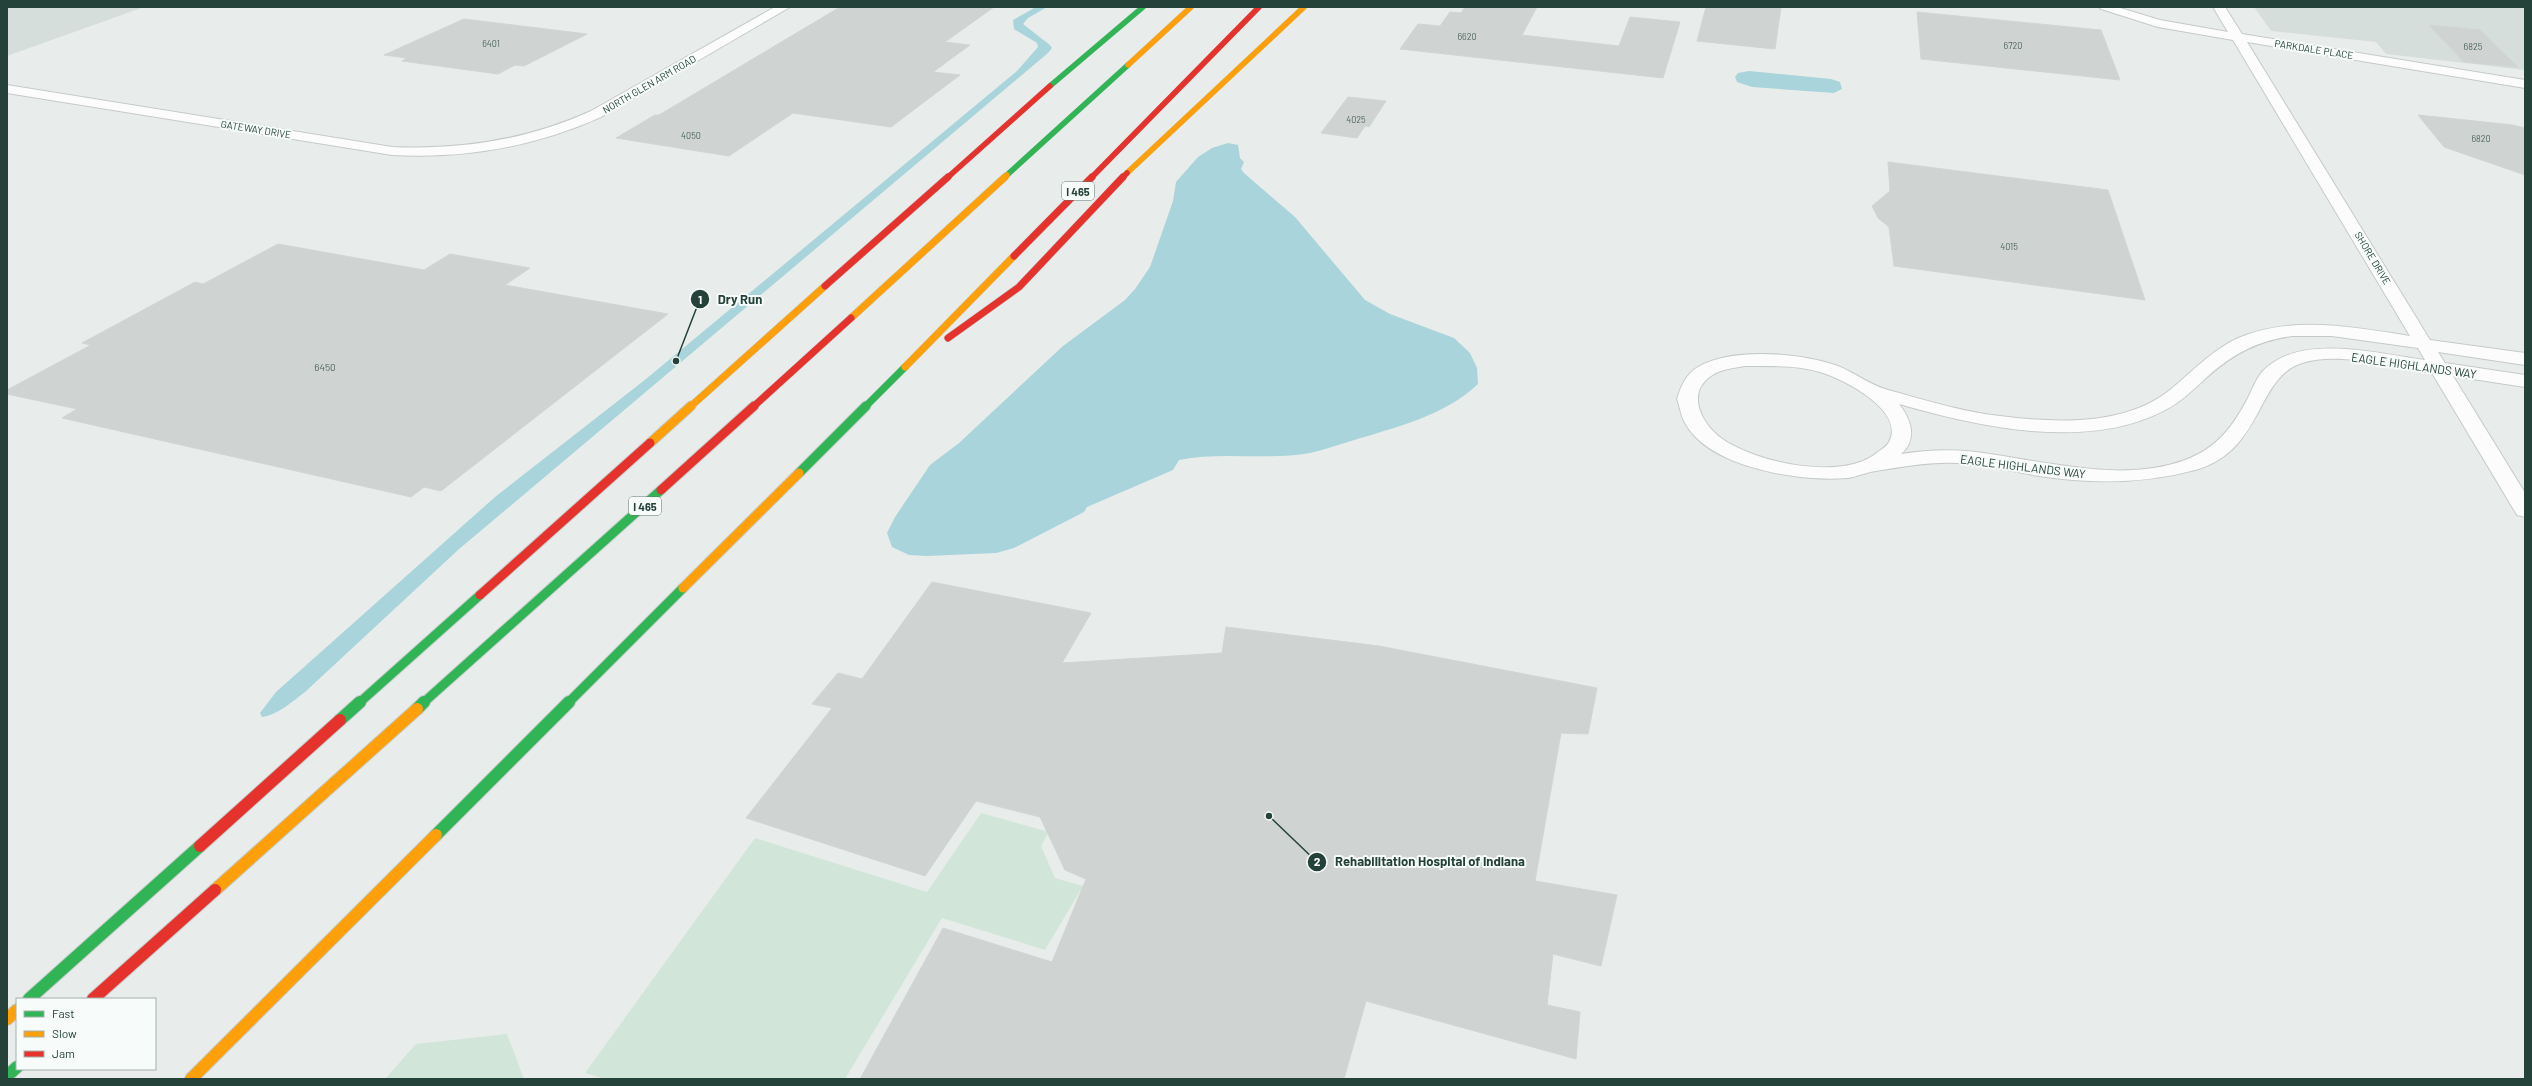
<svg xmlns="http://www.w3.org/2000/svg" width="2532" height="1086" font-family="Barlow,sans-serif">
	<style>
		.built { fill: #d6dedb }
		.green { fill: #d1e6d8 }
		.water { fill: #a9d4db }
		.building { fill: #cfd4d2; stroke: #d1d6d4 }
		.lines { fill: none; stroke-linecap: round; stroke-linejoin: round }
		.street-casing { stroke: #c5cac8; stroke-width: 2 }
		.fast-far3-casing { stroke: #c3ccc9; stroke-width: 6 }
		.fast-far2-casing { stroke: #c3ccc9; stroke-width: 8 }
		.fast-far1-casing { stroke: #c3ccc9; stroke-width: 11 }
		.fast-casing { stroke: #c3ccc9; stroke-width: 14 }
		.slow-far3-casing { stroke: #c3ccc9; stroke-width: 6 }
		.slow-far2-casing { stroke: #c3ccc9; stroke-width: 8 }
		.slow-far1-casing { stroke: #c3ccc9; stroke-width: 11 }
		.slow-casing { stroke: #c3ccc9; stroke-width: 14 }
		.jam-far3-casing { stroke: #c3ccc9; stroke-width: 6 }
		.jam-far2-casing { stroke: #c3ccc9; stroke-width: 8 }
		.jam-far1-casing { stroke: #c3ccc9; stroke-width: 11 }
		.jam-casing { stroke: #c3ccc9; stroke-width: 14 }
		.street { fill: #fcfcfc; fill-rule: evenodd }
		.fast-far3 { stroke: #30b455; stroke-width: 5.5 }
		.fast-far2 { stroke: #30b455; stroke-width: 7 }
		.fast-far1 { stroke: #30b455; stroke-width: 9 }
		.fast { stroke: #30b455; stroke-width: 12 }
		.slow-far3 { stroke: #ff9f0a; stroke-width: 5.5 }
		.slow-far2 { stroke: #ff9f0a; stroke-width: 7 }
		.slow-far1 { stroke: #ff9f0a; stroke-width: 9 }
		.slow { stroke: #ff9f0a; stroke-width: 12 }
		.jam-far3 { stroke: #e5322d; stroke-width: 5.5 }
		.jam-far2 { stroke: #e5322d; stroke-width: 7 }
		.jam-far1 { stroke: #e5322d; stroke-width: 9 }
		.jam { stroke: #e5322d; stroke-width: 12 }
		.labels { text-anchor: middle; dominant-baseline: central; stroke-width: 4; stroke-linejoin: round; paint-order: stroke }
		.far-number-label { font-size: 9px; fill: #506761 }
		.far-street-label { font-size: 10px; fill: #24423a; stroke: #f7fbf9 }
		.number-label { font-size: 10px; fill: #506761 }
		.shield { fill: #f7fbf9; stroke: #637a73; stroke-width: 1 }
		.shield-label { font-size: 11px; font-weight: bold; fill: #24423a }
		.street-label { font-size: 12px; fill: #24423a; stroke: #f7fbf9 }
		.leader { fill: none; stroke: #24423a; stroke-width: 1.5 }
		.callout-dot { fill: #24423a; stroke: #f7fbf9; stroke-width: 1.5 }
		.mark-label { font-size: 12px; text-anchor: middle; font-weight: bold; fill: #fff }
		.callout-label { font-size: 13px; text-anchor: middle; font-weight: bold; fill: #24423a; stroke: #f7fbf9; stroke-width: 4; stroke-linejoin: round; paint-order: stroke }
	</style>
	<rect width="100%" height="100%" fill="#e8edeb"/>
	<!-- built -->
	<path class="built" d="M7 7H144L7 56Z
		M2254 7H2525V70L2386 54 2376 42 2271 31Z"/>
	<!-- green -->
	<path class="green" d="M981 813 1049 832 1041 846 1055 878 1083 886 1045 950 942 918 845 1079H605L585 1073 755 838 927 892Z
		M507 1034 524 1079H385L416 1044Z"/>
	<!-- water -->
	<path class="water" d="M1036 7H1047L1028 18 1023 24 1050 45 1052 48 1048 53 458 550 305 692C293 701 278 715 262 717L260 713 276 692 495 497 646 379 1017 71 1038 47 1037 43 1014 29 1013 20Z
		M1749 71 1831 79 1840 82 1842 89 1834 93 1752 87 1737 82 1735 77 1738 73Z
		M1228 143 1238 145 1240 158 1244 162 1241 169 1244 173 1295 217 1365 300 1390 314 1454 338 1470 353 1477 368 1478 384C1445 416 1393 428 1351 441 1337 445 1323 450 1310 453 1267 461 1222 451 1179 460L1173 470 1087 507 1084 512 1014 548 996 553 927 556 909 555 892 547 887 533 895 517 930 465 959 443 1063 346 1125 300 1135 289 1150 267 1173 201 1176 182 1198 157 1212 148Z"/>
	<!-- building -->
	<path class="building" d="M840 7H994L945 42 970 45 933 72 960 75 891 127 793 113 729 156 616 138 655 115H659Z
		M1465 7H1537L1522 35 1619 46 1630 17 1680 22 1663 78 1400 49 1418 24 1440 26 1450 12 1461 13Z
		M1706 7H1781L1775 49 1697 41Z
		M1917 12 2101 30 2120 80 1921 59Z
		M464 19 587 34 524 66 515 65 498 74 402 61 407 58 384 55Z
		M2429 25 2480 30 2518 67 2464 62Z
		M1348 97 1386 101 1369 127 1365 126 1357 138 1321 133Z
		M2418 115 2513 125 2525 128V175L2444 147Z
		M1888 162 2108 190 2145 300 1894 266 1889 227 1878 218 1872 206 1890 191Z
		M278 244 424 270 450 254 530 268 505 285 668 314 441 491 424 487 411 497 62 418 77 409 7 394V390L91 345 82 343 195 282 203 284Z
		M932 582 1091 613 1062 663 1222 653 1226 627 1379 646 1597 688 1588 734 1561 733 1535 881 1617 895 1601 966 1553 954 1547 1005 1580 1012 1576 1059 1366 1001 1344 1079H860L943 928 1052 962 1086 879 1065 870 1040 817 976 801 925 876 746 818 832 708 812 704 838 673 862 679Z"/>
	<g class="lines">
		<defs>
			<path id="street" d="M775 7H790L601 117C534 147 465 159 392 155L7 93V85L392 147C462 150 527 140 591 111Z
				M2099 7H2117L2160 20 2228 32 2213 7H2225L2242 34 2525 80V88L2247 42 2430 340 2525 353V365L2438 352 2445 363 2525 375V387L2453 376 2525 493V517L2517 515 2514 510 2432 373C2394 367 2338 351 2302 363 2255 378 2264 451 2195 470 2143 484 2092 484 2039 476 2011 471 1984 464 1956 463 1928 462 1902 467 1876 471 1866 472 1857 477 1847 478 1801 482 1709 468 1685 423 1681 416 1680 407 1677 399 1681 386 1686 374 1698 367 1732 347 1799 353 1835 365 1853 371 1869 385 1888 390 1925 400 1963 412 2000 416 2053 423 2121 426 2166 393 2192 373 2214 346 2246 335 2299 316 2357 328 2410 336L2233 40 2158 27 2101 9ZM2292 336H2332L2418 348 2425 360C2378 354 2298 332 2262 372 2256 379 2252 390 2248 398 2232 428 2217 448 2185 460 2121 484 2041 460 1976 452 1951 449 1926 450 1901 454 1918 439 1911 419 1899 404 1982 428 2099 454 2177 403 2187 396 2197 386 2207 377 2233 354 2257 341 2292 336ZM1745 366C1770 366 1796 365 1820 372 1844 379 1906 411 1889 442 1887 446 1882 449 1878 452 1843 482 1756 463 1721 438 1701 423 1686 393 1711 376 1720 369 1734 368 1745 366Z"/>
			<path id="fast-far3" d="M1050 86 1143 7
				M1007 175 1128 65"/>
			<path id="fast-far2" d="M865 407 905 367"/>
			<path id="fast-far1" d="M799 473 866 406
				M359 703 480 595
				M423 703 661 490
				M568 703 683 588"/>
			<path id="fast" d="M417 709 424 702
				M340 720 360 702
				M436 835 569 702
				M29 999 200 846
				M7 1076 17 1067"/>
			<path id="slow-far3" d="M1128 65 1191 7
				M1127 173 1304 7
				M1004 178 1007 175"/>
			<path id="slow-far2" d="M851 318 1005 177
				M905 367 1014 256
				M690 407 825 286"/>
			<path id="slow-far1" d="M650 443 691 406
				M683 588 799 473"/>
			<path id="slow" d="M215 890 417 709
				M7 1019 17 1010
				M191 1079 436 835"/>
			<path id="jam-far3" d="M947 178 1050 86
				M1091 178 1259 7
				M1122 178 1127 173"/>
			<path id="jam-far2" d="M1014 256 1092 177
				M825 286 948 177
				M948 338 1019 287 1123 177
				M753 407 851 318"/>
			<path id="jam-far1" d="M661 490 754 406
				M480 595 650 443"/>
			<path id="jam" d="M200 846 340 720
				M93 999 215 890"/>
		</defs>
		<!-- street casing -->
		<use href="#street" class="street-casing"/>
		<!-- fast-far3 casing -->
		<use href="#fast-far3" class="fast-far3-casing"/>
		<!-- fast-far2 casing -->
		<use href="#fast-far2" class="fast-far2-casing"/>
		<!-- fast-far1 casing -->
		<use href="#fast-far1" class="fast-far1-casing"/>
		<!-- fast casing -->
		<use href="#fast" class="fast-casing"/>
		<!-- slow-far3 casing -->
		<use href="#slow-far3" class="slow-far3-casing"/>
		<!-- slow-far2 casing -->
		<use href="#slow-far2" class="slow-far2-casing"/>
		<!-- slow-far1 casing -->
		<use href="#slow-far1" class="slow-far1-casing"/>
		<!-- slow casing -->
		<use href="#slow" class="slow-casing"/>
		<!-- jam-far3 casing -->
		<use href="#jam-far3" class="jam-far3-casing"/>
		<!-- jam-far2 casing -->
		<use href="#jam-far2" class="jam-far2-casing"/>
		<!-- jam-far1 casing -->
		<use href="#jam-far1" class="jam-far1-casing"/>
		<!-- jam casing -->
		<use href="#jam" class="jam-casing"/>
		<!-- street -->
		<use href="#street" class="street"/>
		<!-- fast-far3 -->
		<use href="#fast-far3" class="fast-far3"/>
		<!-- fast-far2 -->
		<use href="#fast-far2" class="fast-far2"/>
		<!-- fast-far1 -->
		<use href="#fast-far1" class="fast-far1"/>
		<!-- fast -->
		<use href="#fast" class="fast"/>
		<!-- slow-far3 -->
		<use href="#slow-far3" class="slow-far3"/>
		<!-- slow-far2 -->
		<use href="#slow-far2" class="slow-far2"/>
		<!-- slow-far1 -->
		<use href="#slow-far1" class="slow-far1"/>
		<!-- slow -->
		<use href="#slow" class="slow"/>
		<!-- jam-far3 -->
		<use href="#jam-far3" class="jam-far3"/>
		<!-- jam-far2 -->
		<use href="#jam-far2" class="jam-far2"/>
		<!-- jam-far1 -->
		<use href="#jam-far1" class="jam-far1"/>
		<!-- jam -->
		<use href="#jam" class="jam"/>
	</g>
	<g class="labels">
		<!-- far-number labels -->
		<g class="far-number-label">
			<text x="1467" y="36">6620</text>
			<text x="491" y="43">6401</text>
			<text x="2013" y="45">6720</text>
			<text x="2473" y="46">6825</text>
			<text x="1356" y="119">4025</text>
			<text x="691" y="135">4050</text>
			<text x="2481" y="138">6820</text>
			<text x="2009" y="246">4015</text>
		</g>
		<!-- far-street labels -->
		<g class="far-street-label">
			<text transform="translate(2314 49) rotate(9)">PARKDALE PLACE</text>
			<text transform="translate(649 84) rotate(-30)">NORTH GLEN ARM ROAD</text>
			<text transform="translate(256 129) rotate(9)">GATEWAY DRIVE</text>
			<text transform="translate(2373 258) rotate(59)">SHORE DRIVE</text>
		</g>
		<!-- number labels -->
		<g class="number-label">
			<text x="325" y="367">6450</text>
		</g>
		<!-- shield labels -->
		<g class="shield">
			<rect x="1062" y="182" width="32" height="18" rx="3"/>
			<rect x="629" y="497" width="32" height="18" rx="3"/>
		</g>
		<g class="shield-label">
			<text x="1078" y="191">I 465</text>
			<text x="645" y="506">I 465</text>
		</g>
		<!-- street labels -->
		<g class="street-label">
			<text transform="translate(2414 365) rotate(8)">EAGLE HIGHLANDS WAY</text>
			<text transform="translate(2023 466) rotate(7)">EAGLE HIGHLANDS WAY</text>
		</g>
	</g>
	<!-- callouts -->
	<path class="leader" d="M676 361L700 299M1269 816L1317 862"/>
	<g class="callout-dot">
		<circle cx="676" cy="361" r="4"/>
		<circle cx="1269" cy="816" r="4"/>
		<circle cx="700" cy="299" r="10"/>
		<circle cx="1317" cy="862" r="10"/>
	</g>
	<g class="mark-label">
		<text x="700" y="304">1</text>
		<text x="1317" y="866">2</text>
	</g>
	<g class="callout-label">
		<text x="740" y="304">Dry Run</text>
		<text x="1430" y="866">Rehabilitation Hospital of Indiana</text>
	</g>
	<!-- border -->
	<rect width="2532" height="1086" fill="none" stroke="#24423a" stroke-width="16"/>
	<!-- legend -->
	<rect x="16" y="998" width="140" height="72" fill="#f7fbf9" stroke="#a3b1ad"/>
	<rect x="24" y="1011" width="20" height="6" fill="#30b455" stroke="#a3b1ad"/>
	<text x="52" y="1018" font-size="12" fill="#24423a">Fast</text>
	<rect x="24" y="1031" width="20" height="6" fill="#ff9f0a" stroke="#a3b1ad"/>
	<text x="52" y="1038" font-size="12" fill="#24423a">Slow</text>
	<rect x="24" y="1051" width="20" height="6" fill="#e5322d" stroke="#a3b1ad"/>
	<text x="52" y="1058" font-size="12" fill="#24423a">Jam</text>
</svg>
